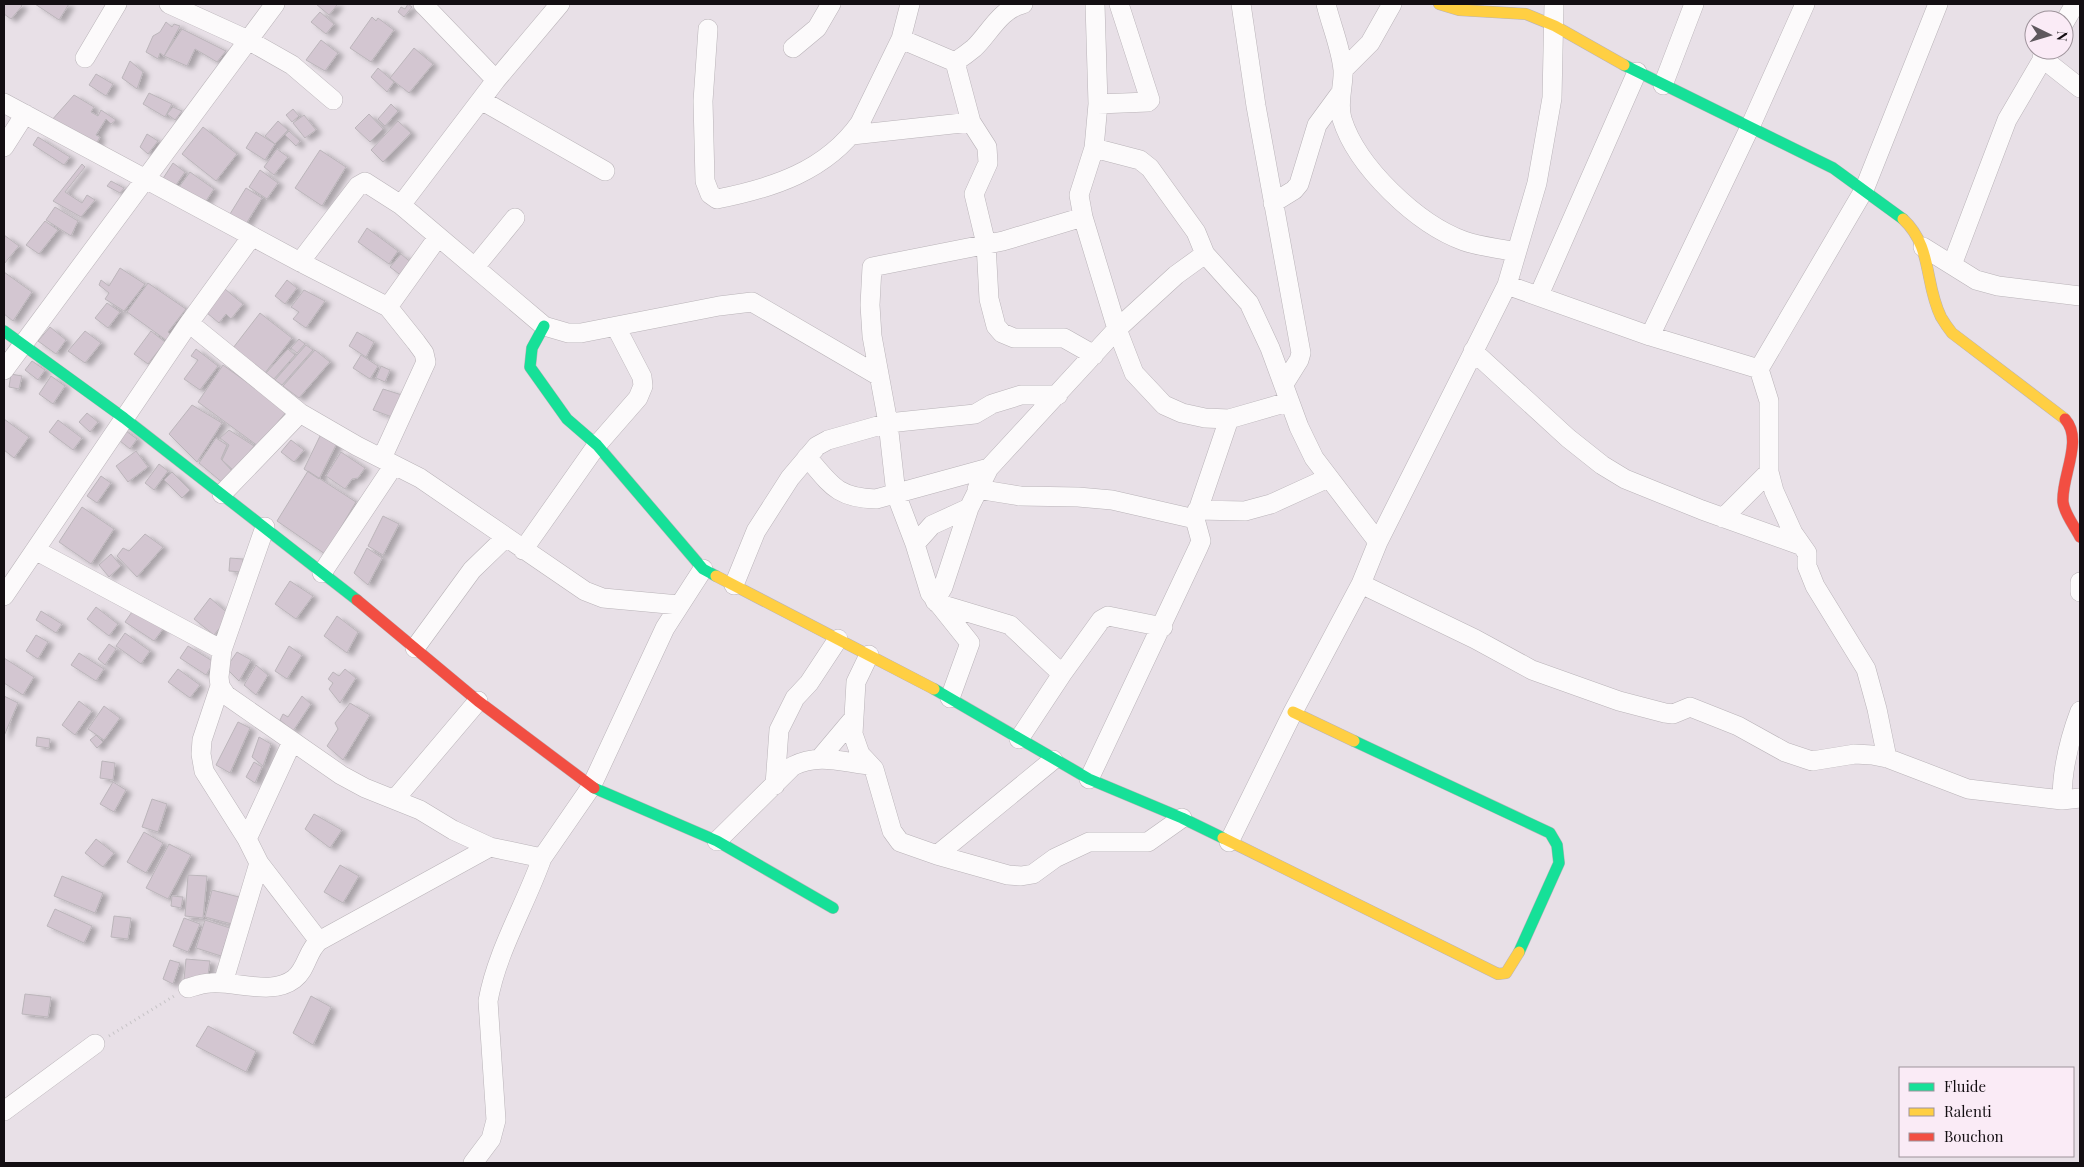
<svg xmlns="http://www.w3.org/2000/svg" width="2084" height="1167" font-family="'Playfair Display',serif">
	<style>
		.building { fill: #d3c6d1; stroke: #bbb5ba; filter: url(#shadow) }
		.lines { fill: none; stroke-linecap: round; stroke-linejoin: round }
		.street-casing { stroke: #b9b3b8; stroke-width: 20 }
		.fast-casing { stroke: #b9b3b8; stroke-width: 12 }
		.slow-casing { stroke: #b9b3b8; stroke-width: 12 }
		.jam-casing { stroke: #b9b3b8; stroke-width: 12 }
		.path { stroke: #c6c3c6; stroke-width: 3; stroke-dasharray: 1 4; stroke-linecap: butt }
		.street { stroke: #fcfafb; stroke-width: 19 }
		.fast { stroke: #16e098; stroke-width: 11 }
		.slow { stroke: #ffcf43; stroke-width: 11 }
		.jam { stroke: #f24e42; stroke-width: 11 }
	</style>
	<defs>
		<filter id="shadow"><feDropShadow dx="5.5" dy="3" stdDeviation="2.5" flood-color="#0004"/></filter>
	</defs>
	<rect width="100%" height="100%" fill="#e8e0e7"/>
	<!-- building -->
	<path class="building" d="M4 4H20L22 6 11 19 4 14Z
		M35 4H69L59 20Z
		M316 4H338L329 15Z
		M408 4 412 7 404 17 398 12 401 7 405 9Z
		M320 12 334 24 326 34 311 22Z
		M372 17 376 21 378 18 394 30 371 62 350 48Z
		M166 22 172 27 174 24 180 26 164 56 160 53 158 59 146 52 153 36 160 32Z
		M182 29 226 51 217 62 195 49 187 66 164 56Z
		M321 40 338 53 325 71 306 60Z
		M414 48 433 64 409 93 390 78Z
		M130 61 143 72 137 89 122 78Z
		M378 68 394 82 387 92 371 77Z
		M96 74 113 84 106 96 89 85Z
		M149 93 172 104 165 117 143 104Z
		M74 95 94 107 91 112 98 116 101 110 116 120 111 124 106 119 96 135 100 137 94 148 51 121Z
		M391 104 398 111 385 126 378 119Z
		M173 107 182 111 175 120 167 114Z
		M293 109 299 116 292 122 286 115Z
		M369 114 383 129 370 142 355 128Z
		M304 115 316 130 305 138 293 123Z
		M278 121 288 130 275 144 265 136Z
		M398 121 411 133 383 162 371 150Z
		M203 127 237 154 216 181 182 154Z
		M289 131 300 141 296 146 285 135Z
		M256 132 275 144 265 160 246 148Z
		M147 134 158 141 148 154 140 147Z
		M38 137 70 157 64 165 33 145Z
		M277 149 288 157 274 175 264 167Z
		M320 150 346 167 322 206 295 188Z
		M173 163 185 172 174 188 162 180Z
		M82 164 85 167 65 192 82 203 87 195 95 200 81 217 53 201Z
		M260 170 278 183 267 199 249 187Z
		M190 172 214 189 204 204 179 187Z
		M111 181 124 188 120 193 107 186Z
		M246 188 262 198 246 224 230 214Z
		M55 207 78 221 71 236 46 220Z
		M45 221 58 230 39 254 26 245Z
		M367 228 398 251 389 264 358 242Z
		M4 235 19 246 4 264Z
		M401 254 413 264 403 277 390 267Z
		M120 268 145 284 124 311 105 299 109 293 99 285 101 280 109 286Z
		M4 272 32 292 13 321 4 314Z
		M287 280 297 288 285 304 275 296Z
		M148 283 186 309 168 332 171 335 166 340 127 312Z
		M225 289 243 304 231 319 226 314 219 323 207 313Z
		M304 290 325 301 306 328 293 319 299 312 291 307Z
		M107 303 120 312 108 328 95 318Z
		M260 313 292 338 265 373 233 348Z
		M50 327 66 340 56 354 38 341Z
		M85 331 101 343 85 363 68 351Z
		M151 331 165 342 148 364 134 354Z
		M357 332 374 342 366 357 349 346Z
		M299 339 305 344 297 353 291 348Z
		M306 345 313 350 282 385 275 380Z
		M196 349 218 366 200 390 184 379 198 360 191 356Z
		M288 349 295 355 274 379 266 373Z
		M315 350 330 362 299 398 283 386Z
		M361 355 378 366 370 379 353 368Z
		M32 361 45 370 38 380 25 370Z
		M223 365 287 411 258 446 198 402Z
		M381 366 390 370 385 382 376 378Z
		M11 374 22 376 19 389 9 387Z
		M51 376 65 386 53 404 39 394Z
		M383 389 402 395 392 417 373 410Z
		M192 405 222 423 197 462 169 434Z
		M87 413 98 422 90 432 79 422Z
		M4 419 29 437 14 458 4 450Z
		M58 420 82 438 73 450 49 432Z
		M122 428 137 439 130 449 115 437Z
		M229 430 254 446 234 471 222 460 229 445 220 438Z
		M321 434 337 443 319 479 304 469Z
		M216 438 227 445 221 459 233 472 224 484 199 463Z
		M291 440 304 450 294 462 281 452Z
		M136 451 148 467 128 482 116 466Z
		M341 452 365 468 358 478 352 479 345 489 326 476Z
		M159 464 168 471 154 490 145 483Z
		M308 471 356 502 325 554 277 521Z
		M172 472 190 490 182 498 164 480Z
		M101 476 111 483 97 503 87 496Z
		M82 507 114 529 91 564 59 542Z
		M383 516 399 524 383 555 368 546Z
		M145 534 163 547 137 577 117 556 123 548 129 551Z
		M367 548 382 558 368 585 354 573Z
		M111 554 121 566 109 577 99 565Z
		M230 558 243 559 242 572 229 571Z
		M290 581 313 596 296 619 275 604Z
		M210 598 230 615 214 635 194 619Z
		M96 607 118 624 109 636 87 619Z
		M134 609 163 629 154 641 125 622Z
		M41 611 62 624 56 633 36 620Z
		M337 616 358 632 347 653 324 636Z
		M125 633 150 651 141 664 116 646Z
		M36 635 48 642 38 659 26 651Z
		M109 644 116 649 105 665 98 659Z
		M188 646 214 662 206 675 180 658Z
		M289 646 302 655 287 679 275 671Z
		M237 652 251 660 239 681 226 668Z
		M79 653 104 669 96 681 71 665Z
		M4 658 34 677 23 695 4 683Z
		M256 665 268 675 256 695 244 685Z
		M178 669 200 685 190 698 168 682Z
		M345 669 356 678 340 703 329 689 333 683 328 679 333 672 339 676Z
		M4 696 18 703 4 736Z
		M302 696 311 704 293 731 280 720 283 714 288 717Z
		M79 701 92 711 75 735 62 725Z
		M350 703 370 715 343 760 327 746 338 729 335 723Z
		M104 706 120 718 104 740 88 729Z
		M238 722 250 728 230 773 216 765Z
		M96 735 103 742 97 748 90 740Z
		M37 737 50 739 49 748 36 746Z
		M259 737 271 744 263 766 252 757Z
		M102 761 115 763 113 780 100 778Z
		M254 762 262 767 255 783 246 777Z
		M113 782 126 790 114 812 100 804Z
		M152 799 167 804 158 832 142 827Z
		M314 814 342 830 330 848 305 829Z
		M144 832 163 843 146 873 127 862Z
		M96 839 114 853 103 867 85 853Z
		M169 844 191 855 168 899 146 888Z
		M340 865 359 876 343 903 324 892Z
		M188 875 207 876 203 918 185 916Z
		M62 876 103 893 95 913 54 896Z
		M212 890 239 897 232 924 205 917Z
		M172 896 183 897 181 908 171 906Z
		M55 909 92 926 84 943 47 926Z
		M114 916 131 918 128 939 111 937Z
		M184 918 200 924 188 952 173 946Z
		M205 920 230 928 221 956 196 948Z
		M186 959 210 961 207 982 184 979Z
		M170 960 180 963 173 984 163 979Z
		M25 994 51 997 48 1017 22 1014Z
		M311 996 331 1007 313 1045 293 1033Z
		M208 1026 256 1051 246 1072 196 1046Z"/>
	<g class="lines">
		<defs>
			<path id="street" d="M169 4 248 40 292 65 333 100
				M423 4 496 80
				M910 4 901 39 955 62
				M1095 4 1098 104 1094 148 1079 195 1083 217 1117 329 1134 373 1164 405 1182 413 1205 418 1229 419 1288 402
				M1241 4 1256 106 1301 353 1299 360 1284 384
				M1326 4C1331 25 1341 48 1343 70 1344 86 1337 102 1342 119 1357 167 1417 224 1464 241 1481 247 1499 248 1516 252
				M2064 23 2075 4
				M708 29 703 101 705 181 710 194 717 199C773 188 826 171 860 123L901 39
				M793 48 817 28 831 4
				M85 58 117 4
				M2042 58 2080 88
				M955 62 971 122 987 147 988 163 974 194 986 244 989 299 996 326 1002 333 1014 338H1064L1094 355
				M955 62C961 58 968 53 974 48 989 34 1000 9 1023 4
				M1343 70 1370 43 1392 4
				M1663 85 1694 4
				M481 100 605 171
				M4 103 300 262 388 307 416 342 424 353 426 362 382 458
				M1098 104 1148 102 1150 100 1119 4
				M852 135 971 122
				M4 147 25 114
				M1094 148 1140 160 1150 168 1196 232 1205 254
				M1273 203 1294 190 1299 184 1317 125 1339 95
				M401 205 496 80 560 4
				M1923 247 1976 280 1998 286 2080 296
				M300 262 358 186 365 182 401 205 544 326 568 333H581L719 306 752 302 879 376
				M1952 265 2007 120 2048 50
				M475 267 515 218
				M1507 285 1650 336 1759 369
				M1539 295 1637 72
				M388 307 438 237
				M189 323 300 413 357 446 420 478 585 591 603 598 679 605
				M1650 336 1750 127 1805 4
				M1473 351 1568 438 1602 465 1625 479 1702 510 1800 545
				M4 370 275 4
				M807 457C831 485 837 498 876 499L989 468
				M977 489 1020 496 1078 497 1112 500 1195 519 1229 419
				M222 494 300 413
				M1197 510 1245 511 1271 504 1328 478
				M1723 518 1769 472
				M265 527 222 650 219 677 220 686 226 695 341 775 365 788 420 810 453 830 490 847
				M915 544 932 525 969 508
				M35 550 222 650
				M523 550 597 445 638 398 643 386 642 377 616 327
				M322 573 394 465
				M2080 582V592
				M1361 584 1475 639 1532 670 1619 701 1665 713 1673 714 1690 707 1738 726 1785 752 1812 761 1855 754 1872 755 1887 758 1968 789 2062 800C2062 769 2069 740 2080 711
				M734 585 756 531 790 478 817 446 828 440 888 423 975 414 992 404 1021 395H1058
				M4 596 189 323 252 236
				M935 601 943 587 969 508 989 468 1117 329 1176 275 1205 254 1249 303 1270 348 1299 427 1314 458 1378 542
				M937 603 1010 625 1062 674 1019 739
				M415 648 472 570 505 538
				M869 655 856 682 853 734 860 754 874 769 892 831 900 842 937 855 1008 875 1021 876 1033 874 1055 858 1089 842H1148L1182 818
				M1062 674 1101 620 1108 616 1163 627
				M220 686 202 740 201 754 204 771 247 839 259 863 319 941
				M950 698 970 643 930 593 915 544 896 494 888 423 872 336 870 305 872 267 1003 241 1083 217
				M821 757 853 719
				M1887 758 1877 709 1866 669 1815 586 1807 566V553L1793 533 1774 491 1769 472V401L1759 369 1864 190 1938 4
				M1089 779 1198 548 1201 541 1195 519
				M775 785 779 730 795 698 809 683 838 639
				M395 799 478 701
				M2062 800 2080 798
				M247 839 292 742
				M717 841 793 766C818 753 842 762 869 765
				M1229 842 1293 712 1361 584 1378 542 1507 285 1537 183 1552 98 1554 4
				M937 855 1053 760
				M223 983 259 863
				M188 988C195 986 203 983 211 983 237 981 272 996 294 979 307 969 307 951 319 941L490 847 542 858 591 787 665 628 703 569
				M4 1111 95 1044
				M473 1163 491 1139 496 1120 488 1001C497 951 525 906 542 858"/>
			<path id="fast" d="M1624 65 1833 168 1903 219
				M544 326 532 348 530 367 567 419 597 445 703 569 716 576
				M4 331 124 418 357 600
				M934 689 1089 779 1182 818 1223 838
				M1354 741 1550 833 1557 845 1559 863 1519 952
				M594 788 717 841 833 908"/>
			<path id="slow" d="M1439 4 1459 10 1526 14 1555 26 1624 65
				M1903 219C1933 247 1924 283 1941 317 1944 322 1948 328 1952 333L2065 419
				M716 576 934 689
				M1293 712 1354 741
				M1223 838 1498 974 1506 973 1519 952"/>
			<path id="jam" d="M2065 419C2084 440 2061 477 2063 502 2064 513 2075 527 2080 537
				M357 600 478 701 594 788"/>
		</defs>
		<!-- street casing -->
		<use href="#street" class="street-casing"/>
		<!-- fast casing -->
		<use href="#fast" class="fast-casing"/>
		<!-- slow casing -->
		<use href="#slow" class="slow-casing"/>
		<!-- jam casing -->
		<use href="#jam" class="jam-casing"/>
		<!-- path -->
		<path class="path" d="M109 1036 174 996"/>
		<!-- street -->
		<use href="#street" class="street"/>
		<!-- fast -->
		<use href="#fast" class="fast"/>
		<!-- slow -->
		<use href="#slow" class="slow"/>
		<!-- jam -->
		<use href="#jam" class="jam"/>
	</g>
	<!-- border -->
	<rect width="2084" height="1167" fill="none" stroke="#130e12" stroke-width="10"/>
	<!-- legend -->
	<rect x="1899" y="1067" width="175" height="90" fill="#faebf6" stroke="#9e939b"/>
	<rect x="1909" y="1083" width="25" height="8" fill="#16e098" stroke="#9e939b"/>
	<text x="1944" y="1092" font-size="15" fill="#130e12">Fluide</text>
	<rect x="1909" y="1108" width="25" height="8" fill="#ffcf43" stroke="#9e939b"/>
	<text x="1944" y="1117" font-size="15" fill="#130e12">Ralenti</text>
	<rect x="1909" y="1133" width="25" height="8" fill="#f24e42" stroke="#9e939b"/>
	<text x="1944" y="1142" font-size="15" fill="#130e12">Bouchon</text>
	<!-- north arrow -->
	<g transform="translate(2049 35) rotate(95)"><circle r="24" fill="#faebf6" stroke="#9e939b"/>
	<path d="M0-4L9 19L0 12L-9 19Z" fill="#5e585d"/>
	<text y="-8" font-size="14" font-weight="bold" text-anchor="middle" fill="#130e12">N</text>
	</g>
</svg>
